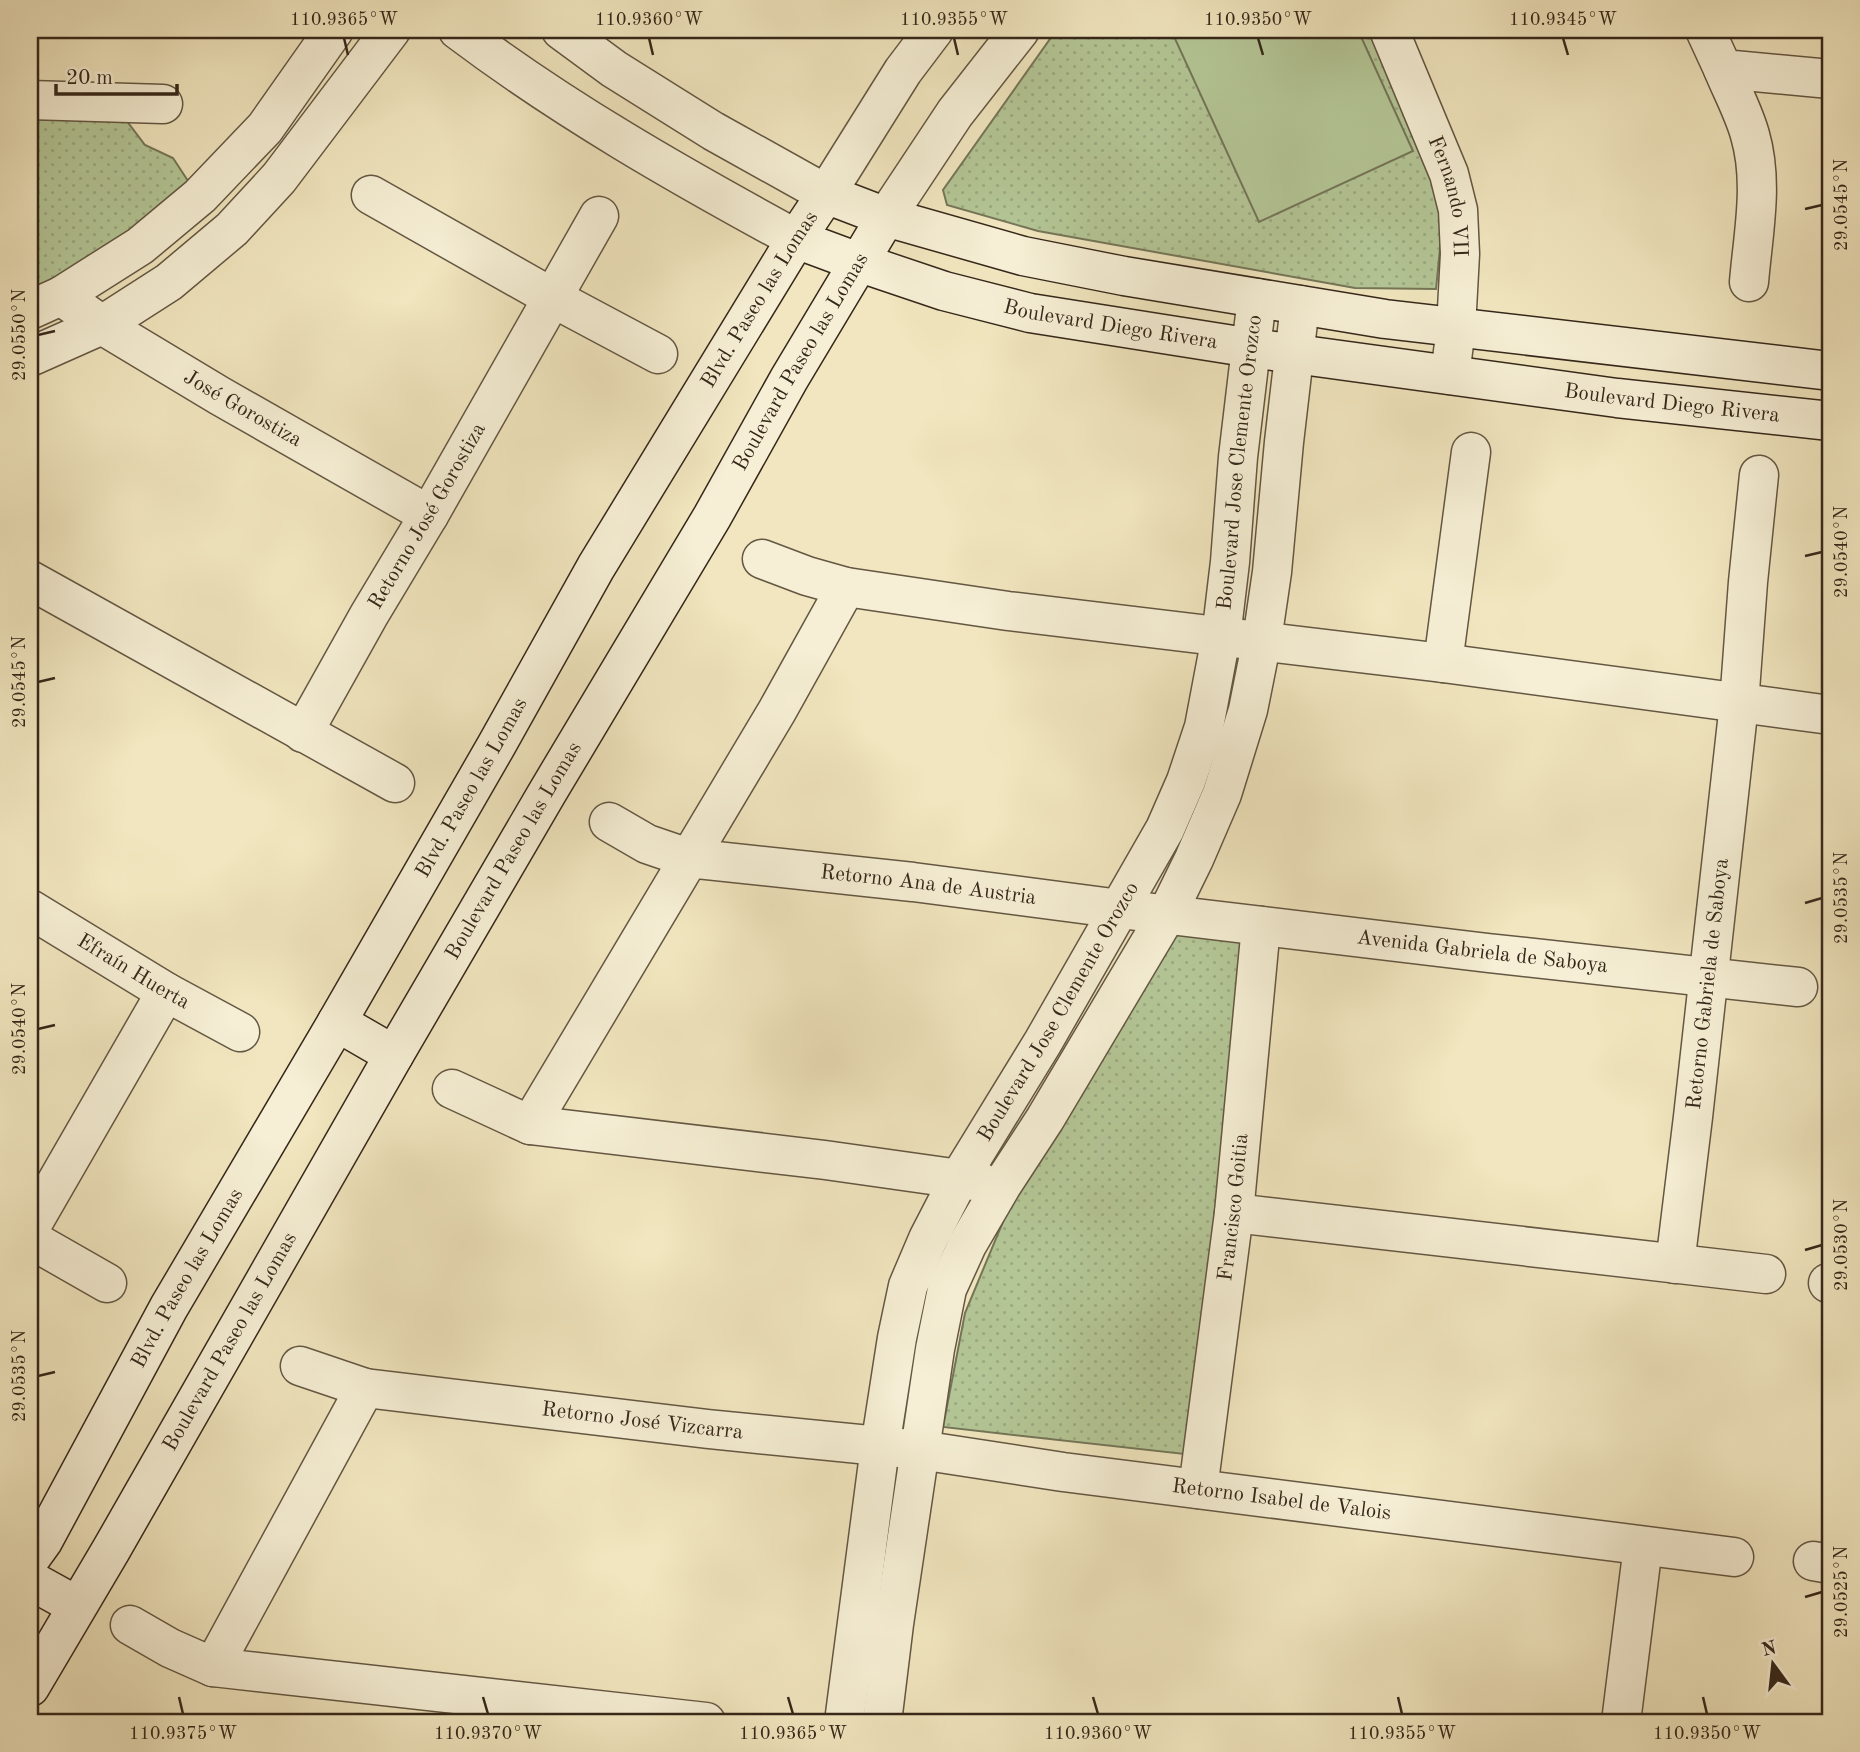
<svg xmlns="http://www.w3.org/2000/svg" width="1860" height="1752" font-family="'Old Standard TT',serif">
	<style>
		.grass { fill: url(#grass-dots); stroke: #747658; stroke-width: 2 }
		.pitch { fill: #b4c696; stroke: #747658; stroke-width: 2 }
		.lines { fill: none; stroke-linecap: round; stroke-linejoin: round }
		.street-casing { stroke: #645743; stroke-width: 41 }
		.secondary-casing { stroke: #35271a; stroke-width: 41 }
		.street { stroke: #f6efd5; stroke-width: 38 }
		.secondary { stroke: #f6efd5; stroke-width: 38 }
		.ticks { fill: none; stroke: #35271a; stroke-width: 2.5 }
		.labels { text-anchor: middle; dominant-baseline: central; stroke-width: 5; stroke-linejoin: round; paint-order: stroke }
		.street-label { font-size: 21px; fill: #35271a; stroke: #f6efd5 }
		.neatline { fill: none; stroke: #35271a; stroke-width: 2.5 }
		.ticks-label { font-size: 18px; text-anchor: middle; fill: #35271a }
	</style>
	<defs>
		<pattern id="grass-dots" width="8" height="8" patternUnits="userSpaceOnUse" patternTransform="scale(1.75)"><rect width="8" height="8" fill="#b4c696"/><path d="M2 2h.1M6 6h.1" fill="none" stroke="#9baa81" stroke-width="1.8" stroke-linecap="round"/></pattern>
	</defs>
	<rect width="100%" height="100%" fill="#f1e6bf"/>
	<filter id="stains"><feTurbulence type="fractalNoise" baseFrequency=".00286" numOctaves="4"/><feColorMatrix values="0 0 0 0 .2 0 0 0 0 .09 0 0 0 0 .02 0 0 0 .5 -.17"/></filter>
	<radialGradient id="worn" r=".72"><stop offset=".6" stop-color="#630" stop-opacity="0"/><stop offset="1" stop-color="#630" stop-opacity=".3"/></radialGradient>
	<!-- grass -->
	<path class="grass" d="M1060 30H1381L1445 199 1436 289 1355 288 1038 231 947 205 943 190 1050 39Z
		M30 119 126 120 145 145 173 158 192 187 163 213 30 293Z
		M1182 925 1245 932 1193 1455 943 1427 965 1313 1007 1212Z"/>
	<!-- pitch -->
	<path class="pitch" d="M1171 30H1358L1413 151 1259 222Z"/>
	<g class="lines">
		<defs>
			<g id="street">
				<path d="M458 30C564 110 680 176 796 239"/>
				<path d="M561 30 614 69 713 131 826 194 903 71 934 30"/>
				<path id="s1" d="M1389 30 1449 174 1458 210 1460 254 1456 328 1450 375"/>
				<path d="M1705 30 1723 69 1830 79"/>
				<path d="M1723 69C1732 91 1744 113 1750 135 1764 183 1753 234 1749 282"/>
				<path d="M30 100 163 104"/>
				<path d="M371 195 553 298 658 354"/>
				<path d="M886 217 955 113 1020 30"/>
				<path id="s2" d="M61 296 102 325 220 396 429 515"/>
				<path d="M30 310 61 296 140 246 200 196 265 128 334 30"/>
				<path d="M30 357 102 325 169 282 232 229 279 178 391 30"/>
				<path d="M762 559 807 576 846 587 1008 611 1443 663 1830 715"/>
				<path d="M30 580 395 783"/>
				<path d="M1443 663 1471 452"/>
				<path id="s3" d="M303 733 369 615 429 515 599 216"/>
				<path id="s4" d="M609 822 647 844 688 858 913 882 1120 909 1488 953 1798 987"/>
				<path id="s5" d="M30 909 166 992 240 1032"/>
				<path d="M452 1089 530 1125 825 1160 981 1182"/>
				<path d="M530 1125 777 711 846 587"/>
				<path d="M1234 1213 1766 1274"/>
				<path d="M30 1228 166 992"/>
				<path d="M30 1239 107 1283"/>
				<path id="s6" d="M1675 1264 1693 1117 1739 704 1748 582 1759 475"/>
				<path d="M1828 1283H1830"/>
				<path id="s7" d="M300 1366 365 1388 708 1429 920 1450 1063 1472 1734 1557"/>
				<path id="s8" d="M1198 1489 1234 1213 1261 926"/>
				<path d="M1813 1561 1830 1564"/>
				<path d="M130 1625 170 1648 213 1667 706 1722"/>
				<path d="M213 1667 365 1388"/>
				<path id="s9" d="M844 1722 880 1447 897 1338 908 1286 928 1239 959 1179 1043 1042 1165 829 1186 781 1204 727 1221 637 1230 562 1238 457 1257 298"/>
				<path d="M882 1722 894 1624 935 1349 947 1289 967 1245 1002 1185 1045 1119 1167 914 1194 859 1222 794 1248 710 1262 640 1272 572 1284 442 1300 305"/>
				<path d="M1621 1722 1643 1546"/>
			</g>
			<g id="secondary">
				<path id="s10" d="M796 239 858 262 944 291 1030 313 1252 348 1617 398 1830 421"/>
				<path d="M337 1022 394 1055"/>
				<path id="s11" d="M30 1559 43 1541 169 1307 337 1022 496 746 596 567 796 239 826 194 886 217 1023 256 1124 276 1385 319 1830 371"/>
				<path d="M30 1580 77 1606"/>
				<path id="s12" d="M30 1687 111 1550 394 1055 547 793 712 517 789 379 886 217"/>
			</g>
		</defs>
		<!-- street casing -->
		<use href="#street" class="street-casing"/>
		<!-- secondary casing -->
		<use href="#secondary" class="secondary-casing"/>
		<!-- street -->
		<use href="#street" class="street"/>
		<!-- secondary -->
		<use href="#secondary" class="secondary"/>
	</g>
	<!-- ticks -->
	<path class="ticks" d="M344 38 348 55M649 38 653 55M954 38 958 55M1258 38 1263 55M1563 38 1568 55M1805 209 1822 205M38 335 55 331M1805 556 1822 552M38 682 55 678M1805 903 1822 898M38 1029 55 1025M1805 1250 1822 1245M38 1376 55 1372M1805 1597 1822 1592M179 1697 183 1714M483 1697 488 1714M788 1697 793 1714M1093 1697 1098 1714M1398 1697 1402 1714M1703 1697 1707 1714"/>
	<g class="labels">
		<!-- street labels -->
		<g class="street-label">
			<text stroke="none"><textPath href="#s1" startOffset="178">Fernando VII</textPath></text>
			<text stroke="none"><textPath href="#s11" startOffset="1456">Blvd. Paseo las Lomas</textPath></text>
			<text stroke="none"><textPath href="#s10" startOffset="327">Boulevard Diego Rivera</textPath></text>
			<text stroke="none"><textPath href="#s12" startOffset="1533">Boulevard Paseo las Lomas</textPath></text>
			<text stroke="none"><textPath href="#s10" startOffset="894">Boulevard Diego Rivera</textPath></text>
			<text stroke="none"><textPath href="#s2" startOffset="214">José Gorostiza</textPath></text>
			<text stroke="none"><textPath href="#s9" startOffset="1342">Boulevard Jose Clemente Orozco</textPath></text>
			<text stroke="none"><textPath href="#s3" startOffset="250">Retorno José Gorostiza</textPath></text>
			<text stroke="none"><textPath href="#s11" startOffset="889">Blvd. Paseo las Lomas</textPath></text>
			<text stroke="none"><textPath href="#s12" startOffset="966">Boulevard Paseo las Lomas</textPath></text>
			<text stroke="none"><textPath href="#s4" startOffset="329">Retorno Ana de Austria</textPath></text>
			<text stroke="none"><textPath href="#s4" startOffset="887">Avenida Gabriela de Saboya</textPath></text>
			<text stroke="none"><textPath href="#s5" startOffset="121">Efraín Huerta</textPath></text>
			<text stroke="none"><textPath href="#s6" startOffset="282">Retorno Gabriela de Saboya</textPath></text>
			<text stroke="none"><textPath href="#s9" startOffset="754">Boulevard Jose Clemente Orozco</textPath></text>
			<text stroke="none"><textPath href="#s8" startOffset="284">Francisco Goitia</textPath></text>
			<text stroke="none"><textPath href="#s11" startOffset="322">Blvd. Paseo las Lomas</textPath></text>
			<text stroke="none"><textPath href="#s12" startOffset="399">Boulevard Paseo las Lomas</textPath></text>
			<text stroke="none"><textPath href="#s7" startOffset="348">Retorno José Vizcarra</textPath></text>
			<text stroke="none"><textPath href="#s7" startOffset="992">Retorno Isabel de Valois</textPath></text>
		</g>
	</g>
	<!-- margin -->
	<rect width="1860" height="1752" fill="none" stroke="#f1e6bf" stroke-width="77"/>
	<!-- north arrow -->
	<g transform="translate(1773 1664) rotate(345)" stroke="#f6efd5" stroke-width="5" paint-order="stroke">
	<path d="M0-5L12 26L0 18L-12 26Z" fill="#35271a"/>
	<text y="-10" font-size="19" font-weight="bold" text-anchor="middle" fill="#35271a">N</text>
	</g>
	<!-- scale -->
	<path d="M56 84v10h121v-10" fill="none" stroke="#35271a" stroke-width="3.5"/>
	<text x="66" y="84" font-size="21" fill="#35271a" stroke="#f6efd5" stroke-width="5" paint-order="stroke">20 m</text>
	<rect x="38" y="38" width="1784" height="1676" class="neatline"/>
	<g class="ticks-label">
		<text x="344" y="25">110.9365°W</text>
		<text x="649" y="25">110.9360°W</text>
		<text x="954" y="25">110.9355°W</text>
		<text x="1258" y="25">110.9350°W</text>
		<text x="1563" y="25">110.9345°W</text>
		<text transform="translate(1841 205) rotate(-90)" y="6">29.0545°N</text>
		<text transform="translate(19 335) rotate(-90)" y="6">29.0550°N</text>
		<text transform="translate(1841 552) rotate(-90)" y="6">29.0540°N</text>
		<text transform="translate(19 682) rotate(-90)" y="6">29.0545°N</text>
		<text transform="translate(1841 898) rotate(-90)" y="6">29.0535°N</text>
		<text transform="translate(19 1029) rotate(-90)" y="6">29.0540°N</text>
		<text transform="translate(1841 1245) rotate(-90)" y="6">29.0530°N</text>
		<text transform="translate(19 1376) rotate(-90)" y="6">29.0535°N</text>
		<text transform="translate(1841 1592) rotate(-90)" y="6">29.0525°N</text>
		<text x="183" y="1739">110.9375°W</text>
		<text x="488" y="1739">110.9370°W</text>
		<text x="793" y="1739">110.9365°W</text>
		<text x="1098" y="1739">110.9360°W</text>
		<text x="1402" y="1739">110.9355°W</text>
		<text x="1707" y="1739">110.9350°W</text>
	</g>
	<rect width="100%" height="100%" filter="url(#stains)"/>
	<rect width="100%" height="100%" fill="url(#worn)"/>
</svg>
